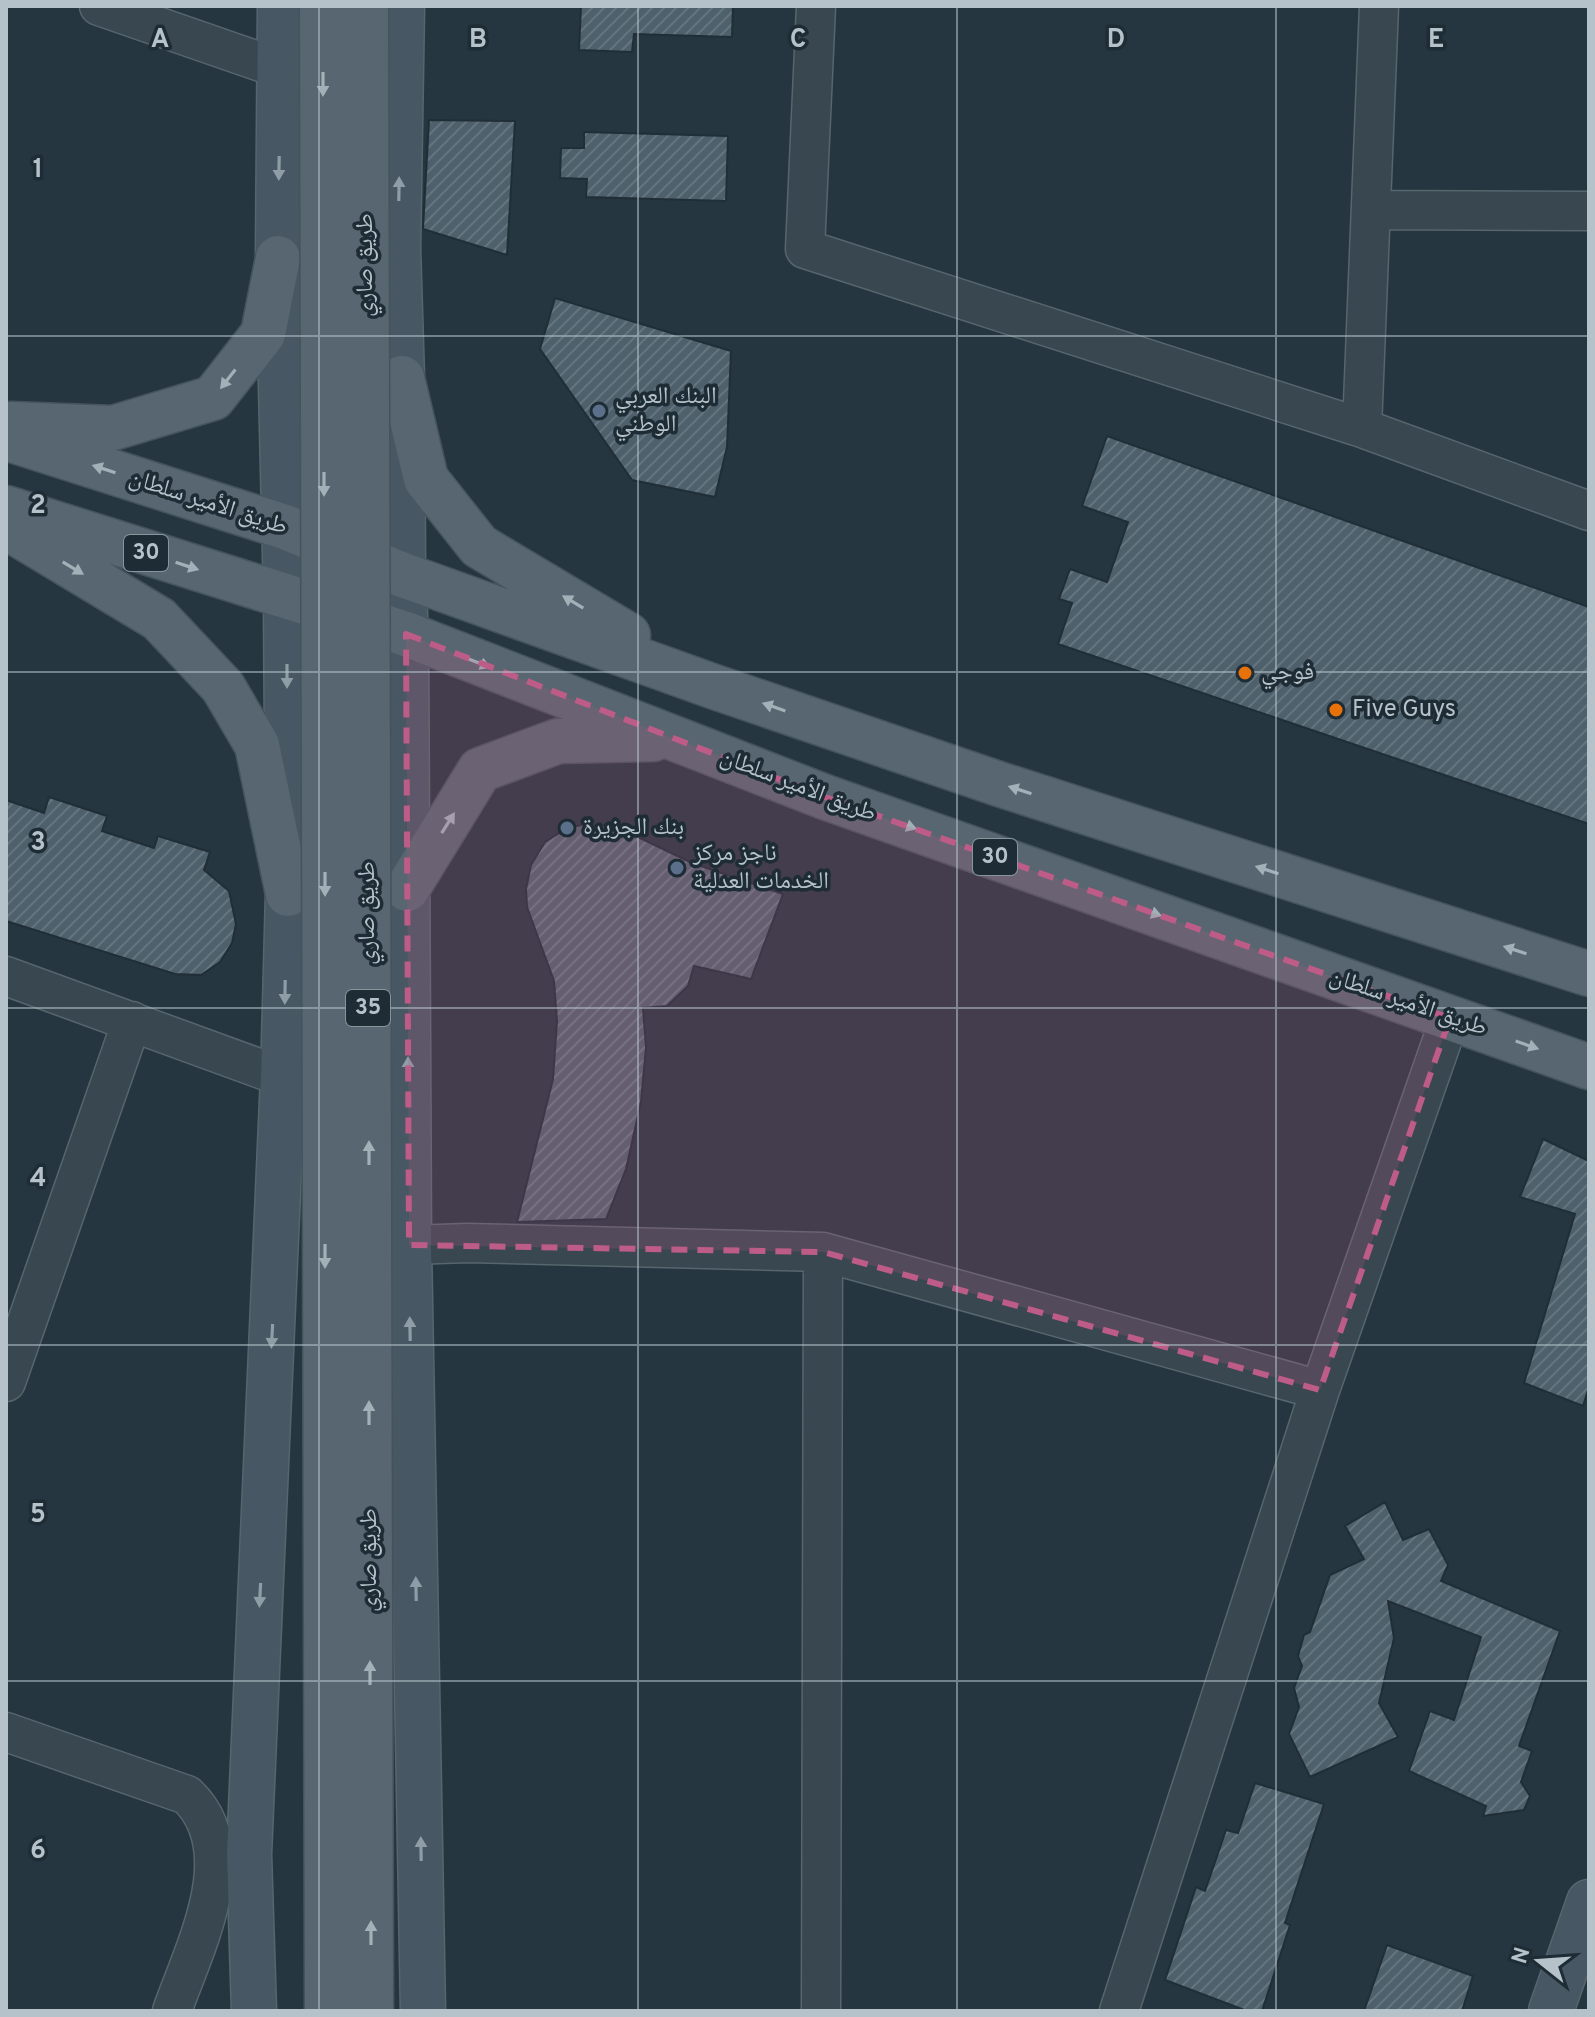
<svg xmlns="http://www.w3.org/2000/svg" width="1595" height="2017" font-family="Overpass,'Noto Naskh Arabic',sans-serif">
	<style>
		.building { fill: url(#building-hatch); stroke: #202e37; stroke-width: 2 }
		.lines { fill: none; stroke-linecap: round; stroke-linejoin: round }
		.street-casing { stroke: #57656d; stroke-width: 41 }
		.secondary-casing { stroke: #57656d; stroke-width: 47 }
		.primary-casing { stroke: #45535c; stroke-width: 47 }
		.street { stroke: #394750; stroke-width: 38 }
		.secondary { stroke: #475763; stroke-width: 44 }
		.primary { stroke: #576670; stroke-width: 44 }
		.primary-bridge-casing { stroke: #45535c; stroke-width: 47; stroke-linecap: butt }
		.primary-bridge { stroke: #576670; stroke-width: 44 }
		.oneway { fill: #a2b0b8 }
		.oneway2 { fill: #8e9da6 }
		.marked { fill: #bd5c87; fill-opacity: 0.2; stroke: #bd5c87; stroke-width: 6; stroke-dasharray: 16 10; stroke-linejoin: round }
		.grid { fill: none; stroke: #b5c2ca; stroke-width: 2; stroke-opacity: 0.55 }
		.service-dot { fill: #5c6f8a; stroke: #1e2c35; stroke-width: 3 }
		.food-dot { fill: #e8710a; stroke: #1e2c35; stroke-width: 3 }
		.labels { text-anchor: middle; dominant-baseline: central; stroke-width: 7; stroke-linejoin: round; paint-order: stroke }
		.shield { fill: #1e2c35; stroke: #88959d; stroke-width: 2 }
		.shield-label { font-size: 22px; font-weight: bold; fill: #b5c2ca }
		.street-label { font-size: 24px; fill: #b5c2ca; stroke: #1e2c35 }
		.poi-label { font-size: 24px; fill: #b5c2ca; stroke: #1e2c35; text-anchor: start }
		.grid-label { font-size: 26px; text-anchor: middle; font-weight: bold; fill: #b5c2ca; stroke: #1e2c35; stroke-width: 7; stroke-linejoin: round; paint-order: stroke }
	</style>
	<defs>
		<pattern id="building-hatch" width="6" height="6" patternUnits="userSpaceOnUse" patternTransform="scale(2)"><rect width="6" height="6" fill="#4e606b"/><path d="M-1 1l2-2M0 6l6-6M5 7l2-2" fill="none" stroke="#65757f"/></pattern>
	</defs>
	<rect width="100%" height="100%" fill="#253640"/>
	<!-- building -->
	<path class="building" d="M581 6H733L732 37 634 34 632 52 579 50Z
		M429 120 515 121 507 255 423 229Z
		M584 132 728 136 726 201 586 197 587 179 560 178 561 148H584Z
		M555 298 731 351 727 447 715 497 632 480 540 349Z
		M1107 436 1589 607V824L1058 644 1072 603 1059 599 1070 569 1107 582 1128 522 1082 506Z
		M49 797 107 816 102 831 154 848 158 836 210 852 204 870 229 891 236 924 232 943 220 962 201 975 175 974 6 921V800L44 813Z
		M585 824 615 826 692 863 783 894 751 979 694 966 688 986 667 1006 643 1008 646 1047 641 1102 626 1169 606 1219 517 1222 553 1079 557 1021 554 981 527 907 526 889 531 865 545 842 566 829Z
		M1543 1139 1589 1161V1387L1583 1406 1524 1383 1575 1214 1520 1197Z
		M1385 1502 1403 1540 1429 1529 1448 1565 1441 1581 1560 1631 1519 1746 1532 1751 1521 1782 1530 1796 1524 1810 1483 1816 1486 1806 1409 1771 1430 1711 1454 1720 1481 1637 1388 1601 1394 1638 1379 1703 1398 1737 1310 1777 1289 1734 1299 1707 1294 1688 1302 1666 1298 1656 1304 1635 1310 1632 1330 1575 1364 1559 1345 1526Z
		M1255 1783 1324 1804 1285 1923 1290 1925 1262 2011H1247L1165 1980 1196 1887 1205 1891 1226 1830 1238 1833Z
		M1387 1945 1473 1976 1462 2011H1364Z"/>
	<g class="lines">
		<defs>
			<path id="street" d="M99 6 281 69
				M816 6 805 249 1362 428 1589 511
				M1371 210 1589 211
				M1362 428 1379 6
				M6 976 283 1077
				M409 1245 468 1243 823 1252 1320 1390
				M6 1382 132 1021
				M6 1732 187 1795C246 1851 194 1948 172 2011
				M821 2011 823 1252
				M1119 2011 1320 1390 1450 1018"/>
			<path id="secondary" d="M402 6 398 248 402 378 403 575 406 634 409 1245 423 2011
				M254 2011 249 1854 283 1077 288 894 286 598 278 258 280 6
				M1551 2011 1589 1902"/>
			<path id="primary" d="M402 378 426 479 479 546 628 635
				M11 424 113 428 213 398 263 334 278 258
				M6 438 285 527 403 575 712 686 999 784 1589 974
				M6 508 406 634 825 797 1589 1067
				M6 527 159 619 223 687 257 745 288 894
				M407 889 480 770 558 741 653 739"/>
		</defs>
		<!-- street casing -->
		<use href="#street" class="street-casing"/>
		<!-- secondary casing -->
		<use href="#secondary" class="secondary-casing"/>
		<!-- primary casing -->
		<use href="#primary" class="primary-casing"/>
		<!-- street -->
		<use href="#street" class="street"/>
		<!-- secondary -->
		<use href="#secondary" class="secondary"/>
		<!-- primary -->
		<use href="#primary" class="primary"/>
		<defs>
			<path id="primary-bridge" d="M322 6 327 2011
				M366 6 371 2011"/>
		</defs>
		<!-- primary-bridge casing -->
		<use href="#primary-bridge" class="primary-bridge-casing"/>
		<!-- primary-bridge -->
		<use href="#primary-bridge" class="primary-bridge"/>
	</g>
	<!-- one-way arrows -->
	<defs><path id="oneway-solid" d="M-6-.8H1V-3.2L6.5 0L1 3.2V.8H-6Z" transform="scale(2)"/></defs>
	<g class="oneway">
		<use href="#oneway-solid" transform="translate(323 84) rotate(90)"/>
		<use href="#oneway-solid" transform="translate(228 379) rotate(128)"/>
		<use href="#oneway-solid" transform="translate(104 469) rotate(-162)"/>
		<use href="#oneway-solid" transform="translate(324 484) rotate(90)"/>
		<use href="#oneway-solid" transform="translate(187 566) rotate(18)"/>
		<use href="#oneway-solid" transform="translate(73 568) rotate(31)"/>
		<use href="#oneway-solid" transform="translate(573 602) rotate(-149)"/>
		<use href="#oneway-solid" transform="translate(479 663) rotate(21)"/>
		<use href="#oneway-solid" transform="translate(774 707) rotate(-161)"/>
		<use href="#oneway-solid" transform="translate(1020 790) rotate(-162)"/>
		<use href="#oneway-solid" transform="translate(448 823) rotate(-58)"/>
		<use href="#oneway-solid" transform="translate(905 825) rotate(19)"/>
		<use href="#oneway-solid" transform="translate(1267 870) rotate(-162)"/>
		<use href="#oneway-solid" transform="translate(325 884) rotate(90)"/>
		<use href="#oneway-solid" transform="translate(1150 912) rotate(19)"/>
		<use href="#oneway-solid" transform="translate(1515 950) rotate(-162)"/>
		<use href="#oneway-solid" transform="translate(1527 1045) rotate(19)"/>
		<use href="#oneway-solid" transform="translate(369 1153) rotate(-90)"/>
		<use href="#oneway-solid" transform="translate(325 1256) rotate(90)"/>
		<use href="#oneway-solid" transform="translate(369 1413) rotate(-90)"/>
		<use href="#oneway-solid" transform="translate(370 1673) rotate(-90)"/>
		<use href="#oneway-solid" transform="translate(371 1933) rotate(-90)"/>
	</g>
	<g class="oneway2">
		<use href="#oneway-solid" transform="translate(279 168) rotate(91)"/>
		<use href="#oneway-solid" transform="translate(399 189) rotate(-89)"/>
		<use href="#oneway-solid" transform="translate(287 676) rotate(90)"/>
		<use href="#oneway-solid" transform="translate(285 992) rotate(91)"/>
		<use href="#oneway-solid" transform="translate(408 1069) rotate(-90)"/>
		<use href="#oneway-solid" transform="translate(410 1329) rotate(-91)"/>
		<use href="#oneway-solid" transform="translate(272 1336) rotate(93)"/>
		<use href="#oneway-solid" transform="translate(416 1589) rotate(-91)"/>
		<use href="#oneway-solid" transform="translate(260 1595) rotate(93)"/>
		<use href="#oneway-solid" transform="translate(421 1849) rotate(-91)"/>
	</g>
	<!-- marked area -->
	<path class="marked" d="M406 634 825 797 1450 1018 1320 1390 823 1252 409 1245Z"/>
	<!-- grid -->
	<path class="grid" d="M319 6V2011M638 6V2011M957 6V2011M1276 6V2011M6 336H1589M6 672H1589M6 1008H1589M6 1345H1589M6 1681H1589"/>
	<!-- markers -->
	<g class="service-dot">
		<circle cx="599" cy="411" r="8"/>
		<circle cx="567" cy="828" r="8"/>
		<circle cx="677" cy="868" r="8"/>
	</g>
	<g class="food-dot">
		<circle cx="1245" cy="673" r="8"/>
		<circle cx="1336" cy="710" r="8"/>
	</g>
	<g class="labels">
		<!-- shield labels -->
		<g class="shield">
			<rect x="124" y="535" width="44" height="36" rx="6"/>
			<rect x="973" y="839" width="44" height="36" rx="6"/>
			<rect x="346" y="990" width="44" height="36" rx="6"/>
		</g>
		<g class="shield-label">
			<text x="146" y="553">30</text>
			<text x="995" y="857">30</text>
			<text x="368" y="1008">35</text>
		</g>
		<!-- street labels -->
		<g class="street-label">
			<text transform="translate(366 265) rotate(-90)">طريق صاري</text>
			<text transform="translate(208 503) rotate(18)">طريق الأمير سلطان</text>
			<text transform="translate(798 786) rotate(21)">طريق الأمير سلطان</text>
			<text transform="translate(368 913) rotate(-90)">طريق صاري</text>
			<text transform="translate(1408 1003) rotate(19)">طريق الأمير سلطان</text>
			<text transform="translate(370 1560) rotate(-90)">طريق صاري</text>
		</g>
		<!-- poi labels -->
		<g class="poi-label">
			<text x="615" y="397">البنك العربي<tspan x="615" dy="28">الوطني</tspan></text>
			<text x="1261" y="673">فوجي</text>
			<text x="1352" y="710">Five Guys</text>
			<text x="583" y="828">بنك الجزيرة</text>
			<text x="693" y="854">ناجز مركز<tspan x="693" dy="28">الخدمات العدلية</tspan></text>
		</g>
	</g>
	<g class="grid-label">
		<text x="160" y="47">A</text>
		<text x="478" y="47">B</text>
		<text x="798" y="47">C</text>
		<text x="1116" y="47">D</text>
		<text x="1436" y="47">E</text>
		<text x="38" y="177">1</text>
		<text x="38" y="513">2</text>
		<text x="38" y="850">3</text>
		<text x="38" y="1186">4</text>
		<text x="38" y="1522">5</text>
		<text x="38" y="1858">6</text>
	</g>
	<!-- border -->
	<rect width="1595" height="2017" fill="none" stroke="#b5c2ca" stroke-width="16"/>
	<!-- north arrow -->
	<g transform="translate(1539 1961) rotate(287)" stroke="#1e2c35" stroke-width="6" paint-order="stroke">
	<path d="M0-6L14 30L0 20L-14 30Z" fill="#b5c2ca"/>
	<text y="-12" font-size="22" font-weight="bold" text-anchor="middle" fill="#b5c2ca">N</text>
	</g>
</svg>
